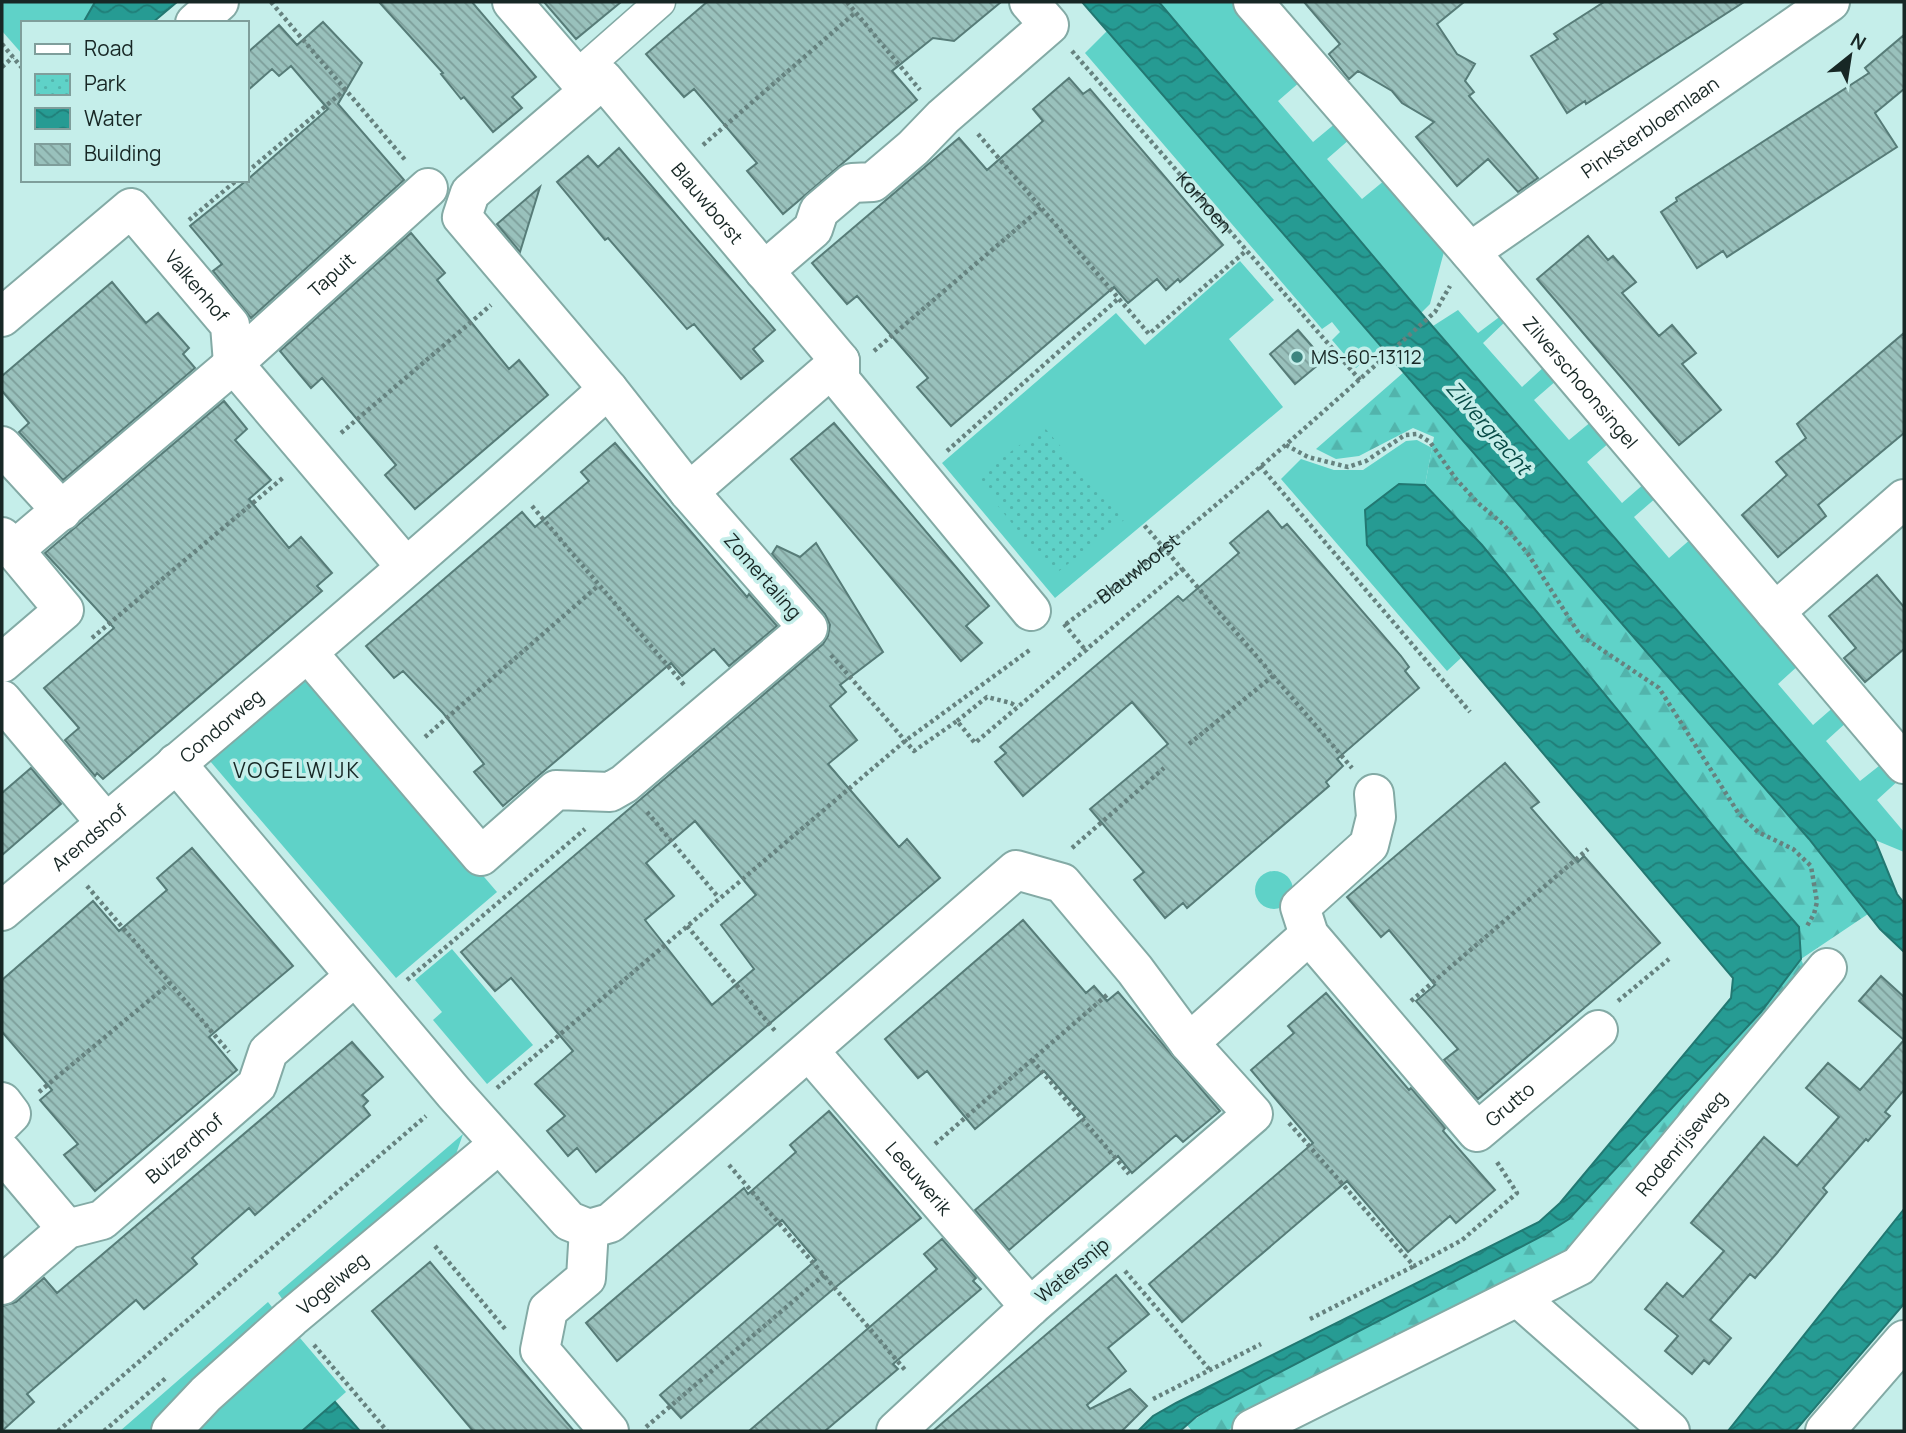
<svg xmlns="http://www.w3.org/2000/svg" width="1906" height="1433" font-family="Manrope,sans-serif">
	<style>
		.green { fill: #5fd2c8 }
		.forest { fill: url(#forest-firs) }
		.park { fill: url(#park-dots) }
		.water { fill: url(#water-waves); stroke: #227872; stroke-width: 2 }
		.building { fill: url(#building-back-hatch); stroke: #577c78; stroke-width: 2; fill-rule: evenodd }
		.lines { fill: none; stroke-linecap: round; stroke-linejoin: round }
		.pedestrian-casing { stroke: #83aaa5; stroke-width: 33 }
		.minor-casing { stroke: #83aaa5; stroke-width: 42 }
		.path { stroke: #66827f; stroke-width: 4.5; stroke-dasharray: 3.5 3.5; stroke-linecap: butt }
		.pedestrian { stroke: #fff; stroke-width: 30 }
		.minor { stroke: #fff; stroke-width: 38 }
		.poi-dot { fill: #3e857f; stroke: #c5eeea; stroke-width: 2.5 }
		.labels { text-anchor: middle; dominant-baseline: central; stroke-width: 7; stroke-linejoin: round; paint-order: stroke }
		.street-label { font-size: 19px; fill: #172725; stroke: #c5eeea }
		.poi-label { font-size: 19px; fill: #172725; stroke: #c5eeea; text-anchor: start }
		.water-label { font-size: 21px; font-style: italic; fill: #084b47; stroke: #c5eeea }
		.neighbourhood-label { font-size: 21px; letter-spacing: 2px; fill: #172725; stroke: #c5eeea }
	</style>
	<defs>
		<pattern id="forest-firs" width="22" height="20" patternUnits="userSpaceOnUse" patternTransform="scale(1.75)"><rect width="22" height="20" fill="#5fd2c8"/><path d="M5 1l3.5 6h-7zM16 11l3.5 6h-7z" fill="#52b4ac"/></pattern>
		<pattern id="park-dots" width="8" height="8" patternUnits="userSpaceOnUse" patternTransform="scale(1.75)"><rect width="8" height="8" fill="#5fd2c8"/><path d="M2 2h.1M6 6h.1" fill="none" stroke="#52b4ac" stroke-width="1.8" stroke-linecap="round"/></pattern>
		<pattern id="water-waves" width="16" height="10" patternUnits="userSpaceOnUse" patternTransform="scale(1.75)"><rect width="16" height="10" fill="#269b93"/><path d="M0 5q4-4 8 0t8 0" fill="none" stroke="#207e78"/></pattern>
		<pattern id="building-back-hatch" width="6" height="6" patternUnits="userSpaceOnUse" patternTransform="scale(1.75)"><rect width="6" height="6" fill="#99c1bc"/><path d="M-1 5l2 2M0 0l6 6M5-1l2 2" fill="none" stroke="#7c9d99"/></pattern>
	</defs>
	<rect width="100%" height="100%" fill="#c5eeea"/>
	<!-- green -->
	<path class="green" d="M2 2H95L83 23H23V55L2 31Z
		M1159 2H1236L1301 81 1278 101 1313 142 1337 122 1350 139 1327 159 1362 199 1385 180 1445 248 1430 304 1421 313Z
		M1107 31 1382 346 1356 368 1332 340 1340 332 1332 322 1322 329 1085 53Z
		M1240 261 1274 300 1229 339 1283 407 1055 598 942 463 1116 313 1145 345Z
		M1458 310 1478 333 1502 315 1507 320 1483 343 1522 387 1546 365 1557 380 1534 400 1569 440 1592 421 1610 442 1587 462 1622 503 1645 483 1657 497 1634 517 1669 558 1692 538 1800 664 1778 684 1813 725 1836 705 1848 721 1826 741 1860 781 1884 762 1900 779 1877 800 1904 832V852L1875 840 1433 326Z
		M1417 440 1432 448 1425 485 1399 484 1367 545 1461 658 1447 671 1281 479 1301 459 1334 470H1363L1406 441Z
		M311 675 497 892 396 978 210 761Z
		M1255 890a19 19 0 1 1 38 0a19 19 0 1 1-38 0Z
		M452 949 533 1045 487 1084 433 1020 442 1012 415 980Z
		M463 1134 455 1157 285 1303 278 1293Z
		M268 1302 276 1312 170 1405 149 1431H120Z
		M300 1338 346 1392 302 1431H198L217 1410Z"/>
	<!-- forest -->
	<path class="forest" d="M1404 372 1809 839 1868 914 1801 959 1809 979 1572 1258 1226 1431H1192L1187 1425 1211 1408 1544 1235 1801 959 1798 926 1741 860 1482 545 1425 485 1434 437 1413 428 1359 456 1336 459 1316 449Z"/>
	<!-- park -->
	<path class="park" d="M1044 427 1124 520 1054 575 975 478Z"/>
	<!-- water -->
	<path class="water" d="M95 2H177L152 23H83Z
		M1082 2H1159L1421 313 1875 840 1897 894 1904 903V952L1880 929 1809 839Z
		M1399 484 1425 485 1482 545 1741 860 1799 927 1801 959 1761 1012 1569 1219 1544 1235 1211 1408 1196 1417 1180 1431H1138L1153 1416 1176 1403 1539 1222 1560 1203 1731 998 1733 978 1367 545 1365 510Z
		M1904 1209V1304L1795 1431H1728Z
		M335 1402 360 1431H302Z"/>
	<!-- building -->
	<path class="building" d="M379 2H472L536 77 512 97 522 108 493 132 464 97 461 99 441 74 443 73Z
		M544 2H621L576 39Z
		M707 2H1001L954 41 933 38 892 71 917 100 783 214 747 171 757 163 694 89 684 97 646 54Z
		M1304 2H1464L1437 24 1457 54 1475 64 1465 81 1474 92 1469 96 1538 178 1518 192 1488 159 1457 186 1416 137 1434 122 1402 103 1392 91 1358 71 1349 79 1329 54 1340 44Z
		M1604 2H1744L1586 104 1585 101 1567 113 1531 56 1558 39 1554 34Z
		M323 22 362 63 338 104 404 180 251 318 213 271 222 264 190 226 247 180 328 109 291 66 279 76 272 69 247 91V53L279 25 297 45Z
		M1904 35V89L1875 113 1897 147 1727 257 1723 251 1697 268 1661 212 1677 201 1676 198 1869 73 1865 68Z
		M1069 78 1083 94 1090 89 1223 245 1180 282 1178 279 1166 290 1157 279 1128 303 1114 287 951 426 917 387 928 378 857 296 847 304 812 263 959 138 987 170 1043 121 1033 109Z
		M619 148 775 330 753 349 763 361 741 379 694 324 687 329 608 238 605 240 557 182 588 156 598 167Z
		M540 187 520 252 497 224Z
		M411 233 445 273 437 280 509 369 519 360 548 395 415 509 385 475 396 465 322 378 311 388 280 351Z
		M1588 236 1608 260 1613 256 1636 282 1622 293 1659 336 1672 325 1696 353 1682 364 1721 410 1679 445 1537 279Z
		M112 282 146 323 158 313 189 348 183 354 195 368 63 480 19 432 29 423 2 391V376Z
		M1298 330 1324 360 1295 384 1270 354Z
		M1904 333V433L1818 505 1826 516 1778 557 1742 515 1787 475 1776 462 1806 438 1797 424Z
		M224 401 247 429 235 440 271 480 249 499 289 548 301 537 332 573 317 586 322 591 103 779 97 773 95 776 65 740 79 728 44 688 114 628 45 553Z
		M834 423 989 606 966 626 982 643 961 661 791 459Z
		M615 443 747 597 749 594 777 626 729 666 714 649 682 676 671 663 503 806 474 772 484 764 443 713 403 671 394 678 366 646 522 512 535 527 589 481 581 472Z
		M1268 511 1282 528 1287 524 1401 656 1409 667 1405 671 1419 688 1337 759 1343 766 1326 782 1329 786 1187 908 1183 903 1165 918 1134 880 1144 872 1090 809 1168 744 1132 702 1023 796 995 762 1006 753 1000 747 1042 711 1178 596 1183 601 1239 553 1230 543Z
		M816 543 883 652 840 685 846 692 830 706 857 740 828 764 899 847 907 839 940 878 596 1172 577 1148 568 1156 547 1131 565 1116 535 1084 573 1051 511 978 495 991 461 952 823 644 828 636 830 625 825 614 772 554 777 546 800 557ZM695 821 756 895 721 925 754 969 712 1005 645 920 674 896 646 863Z
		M1877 575 1904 607V649L1865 682 1844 658 1856 648 1829 616Z
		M1505 763 1539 802 1531 808 1578 862 1584 856 1660 943 1478 1099 1444 1060 1458 1049 1416 1001 1435 985 1389 930 1381 937 1347 897Z
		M31 768 61 804 2 855V793Z
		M192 848 293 966 209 1037 237 1070 95 1191 64 1155 78 1144 40 1100 52 1090 2 1032V980L93 901 119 931 167 890 157 878Z
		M1023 920 1086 993 1094 986 1107 1001 1118 992 1220 1111 1183 1142 1176 1135 1132 1173 1118 1156 1009 1250 975 1210 1085 1117 1044 1071 975 1129 927 1071 918 1078 885 1039Z
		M1881 976 1904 997V1090L1885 1112 1890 1116 1868 1141 1866 1139 1823 1188 1827 1192 1777 1253 1755 1278 1750 1274 1710 1320 1731 1338 1709 1364 1704 1360 1692 1374 1665 1351 1678 1336 1645 1309 1667 1283 1683 1297 1724 1251 1691 1223 1764 1137 1797 1166 1839 1117 1806 1088 1828 1063 1860 1090 1904 1040 1859 1001Z
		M1326 993 1409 1090 1411 1088 1445 1128 1443 1131 1495 1190 1456 1223 1450 1216 1408 1252 1347 1181 1182 1322 1149 1284 1313 1143 1251 1070 1294 1033 1288 1026Z
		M352 1042 383 1077 362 1095 368 1101 363 1106 370 1115 255 1215 249 1208 192 1258 197 1264 144 1309 136 1300 27 1394 34 1402 2 1431V1306L16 1302 44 1278 57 1293Z
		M829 1111 921 1218 837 1286 681 1418 660 1395 816 1260 782 1220 617 1361 586 1323 744 1188 748 1194 796 1152 790 1145Z
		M942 1239 976 1278 973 1281 981 1289 893 1364 898 1369 825 1431H749L937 1269 924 1254Z
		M430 1262 498 1342 574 1431H473L372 1311Z
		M1116 1275 1149 1314 1108 1348 1126 1371 1087 1405 1090 1409 1130 1389 1147 1406 1122 1431H933Z"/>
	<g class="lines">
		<defs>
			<path id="pedestrian" d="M576 76 660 2"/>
			<g id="minor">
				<path d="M512 2 588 90"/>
				<path id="s3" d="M1253 2 1470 252 1904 764"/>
				<path d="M195 23 219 2"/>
				<path id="s4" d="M1470 252 1830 2"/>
				<path d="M764 271 813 229 819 211 852 183 873 182 913 148 943 117 1049 25 1029 2"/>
				<path id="s5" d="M2 317 131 208 230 325 233 363"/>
				<path d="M233 363 406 567"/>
				<path d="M2 446 62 511"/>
				<path d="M689 492 840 361"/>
				<path id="s6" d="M2 537 14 550 223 373 428 188"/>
				<path d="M1775 612 1904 499"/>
				<path id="s7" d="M308 653 481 856 556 790 610 792 624 784 808 628 689 492 608 389 462 217 470 193 603 79 840 361V380L1031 611"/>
				<path d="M2 663 64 610 14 550"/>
				<path d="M2 700 106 823"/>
				<path d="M176 763 454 1093 569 1221 589 1229 610 1223 1016 870 1062 883 1135 970 1189 1043 1253 1114 1030 1307 896 1431"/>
				<path id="s8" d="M1374 794 1376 817 1369 845 1300 907 1309 935 1477 1132 1598 1030"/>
				<path id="s9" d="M2 911C206 739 410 568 608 389"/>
				<path d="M1189 1043 1309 935"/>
				<path id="s10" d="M809 1051 1030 1307"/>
				<path d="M2 1102 11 1114 2 1123"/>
				<path d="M2 1152 67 1229"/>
				<path d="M589 1229 586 1278 548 1310 540 1350 609 1431"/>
				<path id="s11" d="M2 1285 67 1229 102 1220 257 1085 268 1052 355 976"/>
				<path d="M1519 1298 1670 1431"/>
				<path id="s12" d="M1252 1429 1579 1266 1827 968"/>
				<path id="s13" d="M171 1431 206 1394 291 1318 499 1144"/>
				<path d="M1825 1431 1904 1340"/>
			</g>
		</defs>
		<!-- pedestrian casing -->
		<use href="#pedestrian" class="pedestrian-casing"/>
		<!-- minor casing -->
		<use href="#minor" class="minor-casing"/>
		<!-- path -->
		<g class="path">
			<path d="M271 2 406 161"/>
			<path d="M847 2 920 90"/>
			<path d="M2 44 23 69"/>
			<path id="s1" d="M1072 51 1360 380"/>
			<path d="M2 67 13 57"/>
			<path d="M978 134 1149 334 1247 250"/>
			<path d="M703 145 856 12"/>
			<path d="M247 172 346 89"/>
			<path d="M189 220 237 180"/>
			<path d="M874 351 1041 208"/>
			<path d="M341 433 491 305"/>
			<path d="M1286 445 1308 457 1348 467 1366 461 1405 435 1417 434 1430 442 1456 479 1478 503 1504 525 1528 554 1580 635 1659 688 1739 814 1758 832 1793 849 1811 866 1817 902 1814 914 1807 926"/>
			<path d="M947 451 1119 298"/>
			<path d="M1260 466 1470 712"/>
			<path d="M532 506 685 686"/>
			<path d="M1182 569 1352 768"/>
			<path d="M1064 624 1087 652"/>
			<path id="s2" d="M1066 624C1196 528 1315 419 1435 312L1450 286"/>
			<path d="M92 638 284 477"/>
			<path d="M831 655 914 751 957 721 975 743 1182 569 1144 525"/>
			<path d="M957 721 987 697 1011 703 1017 707"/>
			<path d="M425 737 599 585"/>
			<path d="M1189 744 1273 676"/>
			<path d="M647 812 719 898"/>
			<path d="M1072 848 1164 768"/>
			<path d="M87 886 229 1052"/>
			<path d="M687 926 776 1032"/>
			<path d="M407 980 585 829"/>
			<path d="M1411 1001 1588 849"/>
			<path d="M1618 1001 1669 959"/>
			<path d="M1032 1060 1129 1174"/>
			<path d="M497 1088 905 741 1031 649"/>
			<path d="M39 1092 170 983"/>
			<path d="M1289 1123 1414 1266 1462 1240 1517 1193 1497 1162"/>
			<path d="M935 1144 1108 994"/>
			<path d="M729 1165 906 1371"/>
			<path d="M435 1246 506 1330"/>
			<path d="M1125 1271 1209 1369"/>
			<path d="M1310 1319 1414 1266"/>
			<path d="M314 1345 387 1431"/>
			<path d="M1153 1399 1261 1344"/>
			<path d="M646 1427 824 1275"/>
			<path d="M58 1431 426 1116"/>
			<path d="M104 1431 167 1377"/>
		</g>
		<!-- pedestrian -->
		<use href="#pedestrian" class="pedestrian"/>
		<!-- minor -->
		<use href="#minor" class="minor"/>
	</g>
	<!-- markers -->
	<circle class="poi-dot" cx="1297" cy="357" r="7"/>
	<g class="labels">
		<!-- street labels -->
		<g class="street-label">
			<text stroke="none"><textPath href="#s4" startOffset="219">Pinksterbloemlaan</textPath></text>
			<text stroke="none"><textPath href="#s1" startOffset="201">Korhoen</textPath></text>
			<text stroke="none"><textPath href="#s7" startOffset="1578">Blauwborst</textPath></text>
			<text stroke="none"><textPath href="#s6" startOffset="438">Tapuit</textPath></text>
			<text stroke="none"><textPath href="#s5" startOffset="271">Valkenhof</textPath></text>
			<text stroke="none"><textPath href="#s3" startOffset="502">Zilverschoonsingel</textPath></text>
			<text stroke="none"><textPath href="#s2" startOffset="91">Blauwborst</textPath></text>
			<text transform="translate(763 576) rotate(49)">Zomertaling</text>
			<text stroke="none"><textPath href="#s9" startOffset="287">Condorweg</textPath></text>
			<text stroke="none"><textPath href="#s9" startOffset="114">Arendshof</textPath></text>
			<text stroke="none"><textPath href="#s8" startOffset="476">Grutto</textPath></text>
			<text stroke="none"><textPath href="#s12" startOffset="525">Rodenrijseweg</textPath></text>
			<text stroke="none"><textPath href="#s11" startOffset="231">Buizerdhof</textPath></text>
			<text stroke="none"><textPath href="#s10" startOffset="168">Leeuwerik</textPath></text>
			<text transform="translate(1072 1270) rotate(-40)">Watersnip</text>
			<text stroke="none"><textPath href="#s13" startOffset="219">Vogelweg</textPath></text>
		</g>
		<!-- poi labels -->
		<g class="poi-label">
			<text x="1311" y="357">MS-60-13112</text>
		</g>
		<!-- water labels -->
		<g class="water-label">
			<text transform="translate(1489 427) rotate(49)">Zilvergracht</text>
		</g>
		<!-- neighbourhood labels -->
		<g class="neighbourhood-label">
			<text x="297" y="770">VOGELWIJK</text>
		</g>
	</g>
	<!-- border -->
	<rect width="1906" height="1433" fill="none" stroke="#172725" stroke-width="7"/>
	<!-- legend -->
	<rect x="21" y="21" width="228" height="161" fill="#c5eeea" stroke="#7f9e9b" stroke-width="2"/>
	<rect x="35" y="44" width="35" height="10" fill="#ffffff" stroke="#7f9e9b" stroke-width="2"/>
	<text x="84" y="56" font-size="21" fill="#172725">Road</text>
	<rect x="35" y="74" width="35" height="21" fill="url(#park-dots)" stroke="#7f9e9b" stroke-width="2"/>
	<text x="84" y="91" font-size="21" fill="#172725">Park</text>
	<rect x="35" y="108" width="35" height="21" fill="url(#water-waves)" stroke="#7f9e9b" stroke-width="2"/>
	<text x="84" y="126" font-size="21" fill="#172725">Water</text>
	<rect x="35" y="144" width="35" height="21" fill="url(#building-back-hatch)" stroke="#7f9e9b" stroke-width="2"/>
	<text x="84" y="161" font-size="21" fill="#172725">Building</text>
	<!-- north arrow -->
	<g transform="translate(1850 56) rotate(30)" stroke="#c5eeea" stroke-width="5" paint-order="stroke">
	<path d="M0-5L12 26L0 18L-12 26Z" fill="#172725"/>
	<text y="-10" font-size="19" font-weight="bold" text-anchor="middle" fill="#172725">N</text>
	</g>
</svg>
